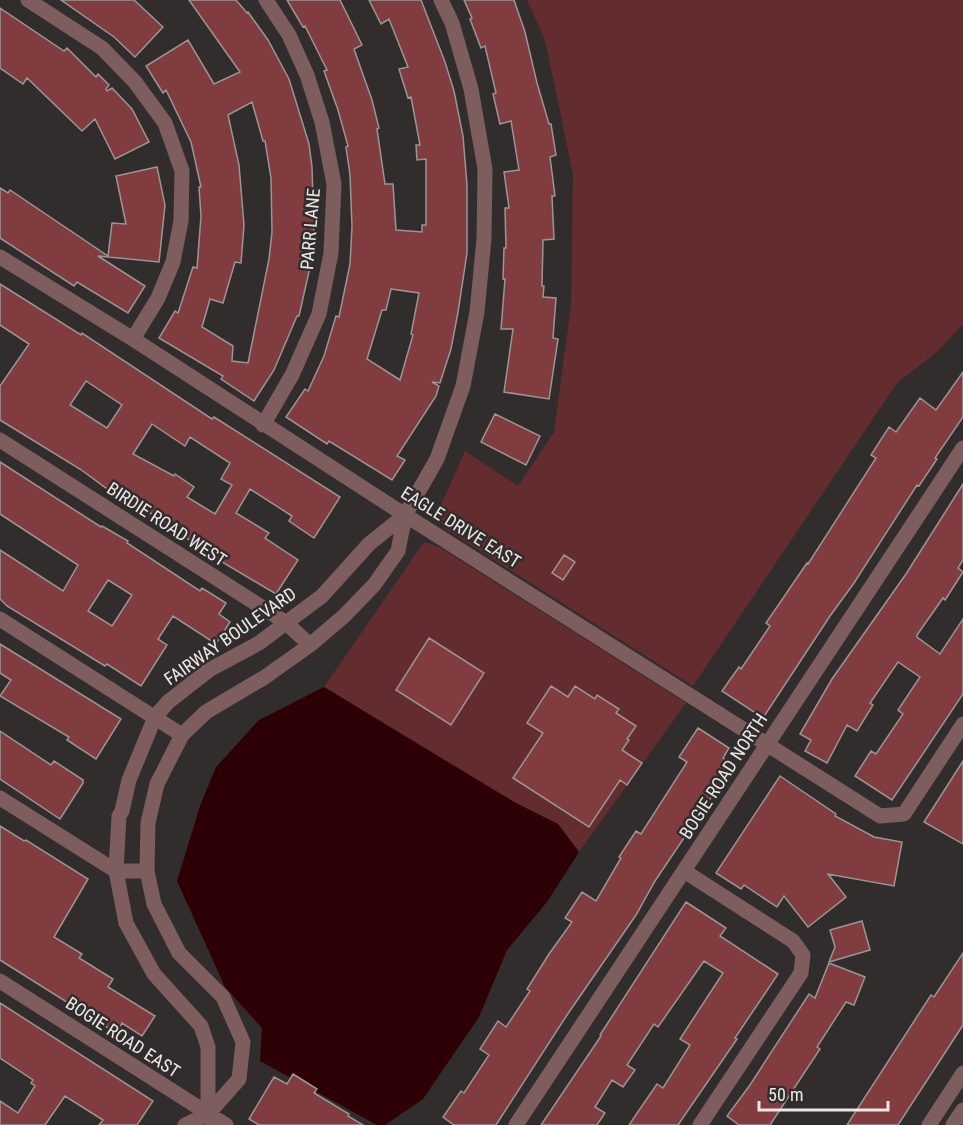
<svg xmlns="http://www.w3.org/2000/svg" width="963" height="1125" font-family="'Roboto Condensed',sans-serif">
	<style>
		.green { fill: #632c2f }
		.water { fill: #2c0005 }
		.building { fill: #813c40; stroke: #9b9595; stroke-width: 1.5; fill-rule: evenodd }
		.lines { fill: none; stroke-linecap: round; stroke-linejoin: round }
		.street { stroke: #7d5d5d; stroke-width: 15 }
		.labels { text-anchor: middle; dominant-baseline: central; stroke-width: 5; stroke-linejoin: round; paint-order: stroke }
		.street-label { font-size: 18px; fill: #ebe8e8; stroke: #322d2d }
	</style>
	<rect width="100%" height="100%" fill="#322d2d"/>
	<!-- green -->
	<path class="green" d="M527 0H963V324L938 351 897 383 693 686 444 528 436 516 465 451 518 486 554 432 571 306 573 174 545 40Z
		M424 542 439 547 686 703 579 852 558 824 514 802 324 687Z"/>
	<!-- water -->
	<path class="water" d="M324 687 514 802 558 824 579 852 547 902 507 950 479 1017 423 1099 385 1125H377L260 1061 262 1028 225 987 177 881 200 806 216 767 259 720Z"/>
	<!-- building -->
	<path class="building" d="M61 0H134L163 27 135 57 114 37Z
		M189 0H236L247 13 248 12 268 40 289 79 309 144 312 167 314 233 310 267 299 316H297L274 370 254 401 221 379 223 376 159 338 175 311 178 313 193 267 197 268 201 216 199 187H201L191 142 166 90 163 93 146 66 188 40 214 84 240 72ZM252 102 263 141H265L271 178 272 232 269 259 248 363 232 361 233 346 202 327 210 299 223 303 235 262 241 263 244 225 239 165 228 115Z
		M287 0H340L362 45 354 49 372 100 379 128 377 129 385 184H393L396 230 422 232V225H426V159L417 160 416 145H420L411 97 408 98 399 69 408 67 389 19 381 24 369 0H421L445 62 454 91 463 136 467 185V253L458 312 451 349 440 383 432 382 439 386 436 396 397 456 405 460 392 480 329 441 327 444 286 417 305 389 308 391 324 356 336 316 339 317 350 264 352 227 350 175 346 147 348 146 338 110 324 71 327 70 305 26 303 27ZM391 289 419 293 411 334 413 335 400 380 367 359 382 310H386Z
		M464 0H514L525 32 537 83 549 124H551L556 155 550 157 555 196H552L554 239 543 240 542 286H544L543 297 556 298 553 338 558 339 549 399 504 392 513 329H501L505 279H503L504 248H506L505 208H509L504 172 519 170 511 121 500 124 493 94 496 93 485 46 481 48 470 19 472 18Z
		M0 8 64 51 67 48 96 77 98 74 109 85 106 89 107 91 112 88 132 109 149 142 115 159 95 119 82 131 27 78 23 84 0 68Z
		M157 167 165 205 159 262 98 256 145 286 128 313 77 282 74 286 0 238V188L8 193 10 190 108 256 112 223 126 224 116 176Z
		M0 284 81 335 82 333 212 419 214 417 340 497 314 538 289 521 292 516 250 489 236 513 269 533 265 538 298 560 276 594 217 559 218 557 188 539 152 514 106 488 80 469 0 420V386L29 344 0 325ZM86 381 122 405 107 428 70 405ZM152 424 185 446 190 437 230 463 221 479 232 485 215 514 187 497 194 487 175 474 174 476 133 454Z
		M963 372V417L935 458 937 459 919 486 917 485 854 583 830 616 763 718 722 691 739 667 741 669 770 626 766 623 807 563 808 564 876 458 871 455 889 427 896 432 920 398 936 410Z
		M495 414 540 436 526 465 481 442Z
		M0 462 101 527 102 526 128 541 127 543 200 591 202 588 226 603 219 614 230 622 216 644 173 616 158 639 167 645 141 686 107 664 105 666 7 606 0 599V550L63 591 78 565 0 514ZM108 580 132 595 112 626 88 611Z
		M963 484V560L958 568 963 572 945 600 943 598 917 635V637L940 654 963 619V694L892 800 855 776 871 751 876 754 903 714 898 710 920 677 898 662 870 703 873 705 857 731 847 725 827 763 805 751 811 740 800 734 832 679 906 574Z
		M564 555 575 562 563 580 552 573Z
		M429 638 484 673 451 725 396 690Z
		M0 644 121 719 96 759 67 740 69 737 0 696 11 680 0 673Z
		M551 686 568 697 575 686 595 699 597 695 619 709 616 713 636 726 627 739 629 740 622 750 642 763 627 785 620 780 589 827 513 778 543 733 527 723Z
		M698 728 729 748 723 758 733 765 655 881 636 915 567 1015 496 1125H454L443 1117 461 1091 464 1093 489 1055 480 1049 498 1021 506 1027 530 991 527 989 549 954 572 922 565 918 582 892 596 901 621 858 619 857 636 831 641 834 687 762 679 757Z
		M0 731 51 765 54 761 83 780V783L60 819 0 779Z
		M963 761V844L924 822Z
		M780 776 836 814 835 816 874 837 902 842 894 886 828 874 846 897 808 927 784 896 777 907 744 885 741 889 716 873Z
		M0 826 24 841 26 840 88 879 54 937 82 954 79 958 113 979 108 987 155 1016 142 1036 122 1023 116 1033 0 960Z
		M686 902 726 928 720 936 778 974 735 1038 737 1039 678 1125H629L657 1084 663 1088 690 1045 680 1039 723 973 704 961 658 1027 654 1024 627 1065 635 1070 623 1087 612 1080 595 1107 605 1113 597 1125H541L601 1036 600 1035Z
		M862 921 870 950 829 962 835 947 830 930Z
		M963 953V1025L898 1125H847L931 995 934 997Z
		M829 963 865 977 854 1005 846 1002 817 1047 820 1049 770 1125H739L727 1116 750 1085 809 994 815 998Z
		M0 1003 153 1101 137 1125H99L103 1120 65 1096 45 1125H0V1101L18 1113 35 1086 31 1083 33 1080 0 1058Z
		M293 1074 317 1089 314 1093 349 1114 348 1116 363 1125H259L249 1119 274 1077 287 1084Z"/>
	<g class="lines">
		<!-- street -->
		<path class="street" d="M28 0 102 48 135 82 165 123 182 171 181 221 173 262 158 298 133 339
			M0 257 133 339 405 515 880 816 904 814 963 724
			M263 425 292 375 319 314 331 253 334 184 322 122 307 75 289 35 266 0
			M0 440 285 622 310 645
			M0 619 182 735
			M0 798 116 871H147
			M684 871 793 941 803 955 801 973 700 1125
			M0 981 226 1125
			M208 1118V1047L201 1026 154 974 126 923 116 871 119 816 122 811 129 780 155 717 168 702 209 670 259 643 322 596 369 544 405 515
			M185 1125 208 1114 239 1079 243 1042 223 997 179 953 154 904 147 871 148 823 157 784 182 735 206 712 265 677 310 645 344 616 374 585 398 551 405 515 437 459 463 386 477 312 484 239 485 169 471 89 452 23 441 0
			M516 1125 963 448
			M929 1125 963 1073
			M953 1125 963 1110"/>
	</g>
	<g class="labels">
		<!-- street labels -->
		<g class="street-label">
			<text transform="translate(310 229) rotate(-85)">PARR LANE</text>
			<text transform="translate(167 524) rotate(33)">BIRDIE ROAD WEST</text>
			<text transform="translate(461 527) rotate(32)">EAGLE DRIVE EAST</text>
			<text transform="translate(230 636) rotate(-35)">FAIRWAY BOULEVARD</text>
			<text transform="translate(723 776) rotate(-57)">BOGIE ROAD NORTH</text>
			<text transform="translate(123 1037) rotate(33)">BOGIE ROAD EAST</text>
		</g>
	</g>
	<!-- scale -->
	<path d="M759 1101v9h129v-9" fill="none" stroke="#ebe8e8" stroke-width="3"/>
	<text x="768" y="1101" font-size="18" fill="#ebe8e8" stroke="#322d2d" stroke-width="4.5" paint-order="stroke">50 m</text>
</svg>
